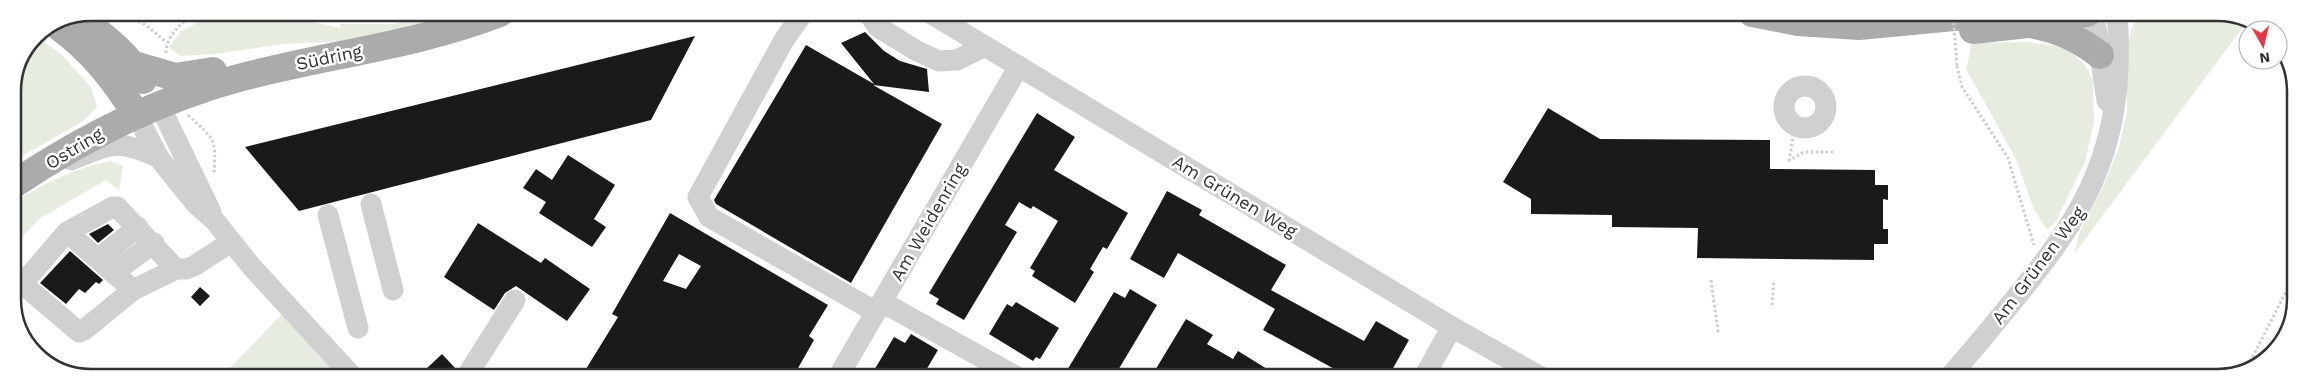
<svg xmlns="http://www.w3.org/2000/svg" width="2308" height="390" font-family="'Work Sans',sans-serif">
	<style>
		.green { fill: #e6ecdf }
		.building { fill: #1a1a1a; fill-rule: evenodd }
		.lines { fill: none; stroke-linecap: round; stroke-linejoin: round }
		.path { stroke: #cdcdcd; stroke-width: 3; stroke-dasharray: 2.5 2.5; stroke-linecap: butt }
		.minor { stroke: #d0d0d0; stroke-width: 21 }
		.major { stroke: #ababab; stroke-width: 28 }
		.path-bridge { stroke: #cdcdcd; stroke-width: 3; stroke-dasharray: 2.5 2.5; stroke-linecap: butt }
		.labels { text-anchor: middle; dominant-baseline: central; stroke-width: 5; stroke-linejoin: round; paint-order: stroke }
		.street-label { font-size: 18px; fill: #333; stroke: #fff }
		.rim { fill: none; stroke: #333; stroke-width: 2.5 }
	</style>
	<rect width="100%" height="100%" fill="#fff"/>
	<!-- green -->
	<path class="green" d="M434 13H476L346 41 284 44 215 54 180 56 169 47 180 32 209 16 298 19 341 28 340 24H394Z
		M2141 13H2228L2247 22 2074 254 2080 231 2104 185 2119 147 2127 112 2126 59 2131 29Z
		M35 36 61 54 91 87 97 107 82 122 13 161V90Z
		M2027 42 2057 46 2071 52 2085 65 2093 80 2094 122 2085 162 2055 223 2047 229 2034 210 2016 159 1966 69 1972 43Z
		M110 161 123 166 119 190 106 180 39 219 14 246V203C42 183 76 168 110 161Z
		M283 313 340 377H221Z"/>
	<!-- building -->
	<path class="building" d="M865 32 884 51 900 61 927 69 929 92 873 85 942 124 851 283 716 204 714 200 806 45 874 84 841 43Z
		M695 36 651 120 299 211 245 147Z
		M1548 108 1600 139 1770 140V169L1875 170V185H1888V200L1883 199V229H1888V244H1874V260L1697 258 1698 228 1612 227V215L1531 214V199L1503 182Z
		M1037 113 1075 137 1054 170 1128 213 1107 249 1103 247 1090 269 1094 272 1075 303 1032 276 1035 271 1030 268 1058 221 1033 206 1031 209 1019 202 1005 225 1017 232 964 320 936 304 939 299 929 293Z
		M568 155 615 185 594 219 606 227 592 247 539 213 546 202 523 188 536 169 552 180Z
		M1167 191 1202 210 1199 215 1286 265 1271 290 1364 341 1376 321 1409 340 1388 377H1349L1263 330 1275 309 1178 253 1164 278 1130 259Z
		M670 213 828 305 809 336 814 340 793 377H581L618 317 612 314ZM679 254 701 266 686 289 663 281Z
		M478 223 541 263 545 258 590 289 567 321 516 286 505 293 494 310 444 277Z
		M108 224 114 230 98 243 89 234Z
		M70 251 103 280 99 284 96 282 85 293 79 289 66 304 40 283Z
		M200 287 210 296 200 306 191 297Z
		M1130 289 1157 305 1114 377H1063L1114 292 1125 298Z
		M1016 302 1059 328 1040 359 1036 357 1033 361 989 334 1007 304 1012 307Z
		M1186 319 1213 335 1207 344 1233 359 1238 351 1280 377H1151Z
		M911 334 938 350 922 377H870L894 337 905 343Z
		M442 354 456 369 454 377H432L425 370Z"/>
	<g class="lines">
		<!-- path -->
		<path class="path" d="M126 13 147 26 167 43
			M306 13C348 20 368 22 410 13
			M166 53C167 34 181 24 195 13
			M1957 66 1962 87 2008 158 2034 245
			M188 115C215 141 216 136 214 175
			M1788 161 1804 152H1834
			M1789 161 1795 126
			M1711 280 1718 332
			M1772 305 1774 280
			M2248 366 2295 274"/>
		<!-- minor -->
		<path class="minor" d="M803 13 784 40 698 197 709 217 876 312
			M868 13 878 27 917 51 939 61 957 60 985 46
			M930 13 1452 327 1541 377
			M2096 13 2095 22 2107 101
			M1784 107a21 21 0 1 1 42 0a21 21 0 1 1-42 0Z
			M159 104 211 212
			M136 114 159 158 178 182 197 205 215 221 251 266 353 377
			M71 160C112 144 117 138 159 158
			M371 204 393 290
			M328 215 358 328
			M67 232 133 290 176 269H186L194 266 231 242
			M98 259 138 227
			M113 273 154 243
			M133 290 84 330 79 332 26 287 24 282 67 232 113 207H117L176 269
			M882 302 1017 377
			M466 377 515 300
			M838 377 1019 66
			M1424 377 1452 327
			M1949 377C1971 353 1992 327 2013 301 2073 228 2114 168 2118 70 2118 51 2120 32 2116 13"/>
		<!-- major -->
		<path class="major" d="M1752 13 1798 22 1859 26 1996 13
			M77 18C103 34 127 54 143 80
			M2035 25C2060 30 2079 39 2100 55
			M58 26C92 51 113 78 136 114
			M1973 30 2028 24 2087 13
			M134 65 175 77 213 71
			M14 184C83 138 155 101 235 79 323 55 415 46 500 13"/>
		<!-- path-bridge -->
		<path class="path-bridge" d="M1953 13 1957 66"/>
	</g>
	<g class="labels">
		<!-- street labels -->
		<g class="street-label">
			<text transform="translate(329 57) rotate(-12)">Südring</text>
			<text transform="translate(74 148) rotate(-31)">Ostring</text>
			<text transform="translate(1235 196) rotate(31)">Am Grünen Weg</text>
			<text transform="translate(928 222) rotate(-60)">Am Weidenring</text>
			<text transform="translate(2038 265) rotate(-53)">Am Grünen Weg</text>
		</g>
	</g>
	<!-- crop -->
	<path d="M0 0H2308V390H0ZM91 21H2217A70 70 0 0 1 2287 91V299A70 70 0 0 1 2217 369H91A70 70 0 0 1 21 299V91A70 70 0 0 1 91 21Z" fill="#fff" fill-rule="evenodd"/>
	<path class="rim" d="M91 21H2217A70 70 0 0 1 2287 91V299A70 70 0 0 1 2217 369H91A70 70 0 0 1 21 299V91A70 70 0 0 1 91 21Z"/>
	<!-- north arrow -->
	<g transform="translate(2263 45) rotate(172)"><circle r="24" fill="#ffffff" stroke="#adadad"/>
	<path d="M0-4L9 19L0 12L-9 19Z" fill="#e63946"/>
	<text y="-8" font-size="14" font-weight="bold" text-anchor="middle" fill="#333333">N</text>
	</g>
</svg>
